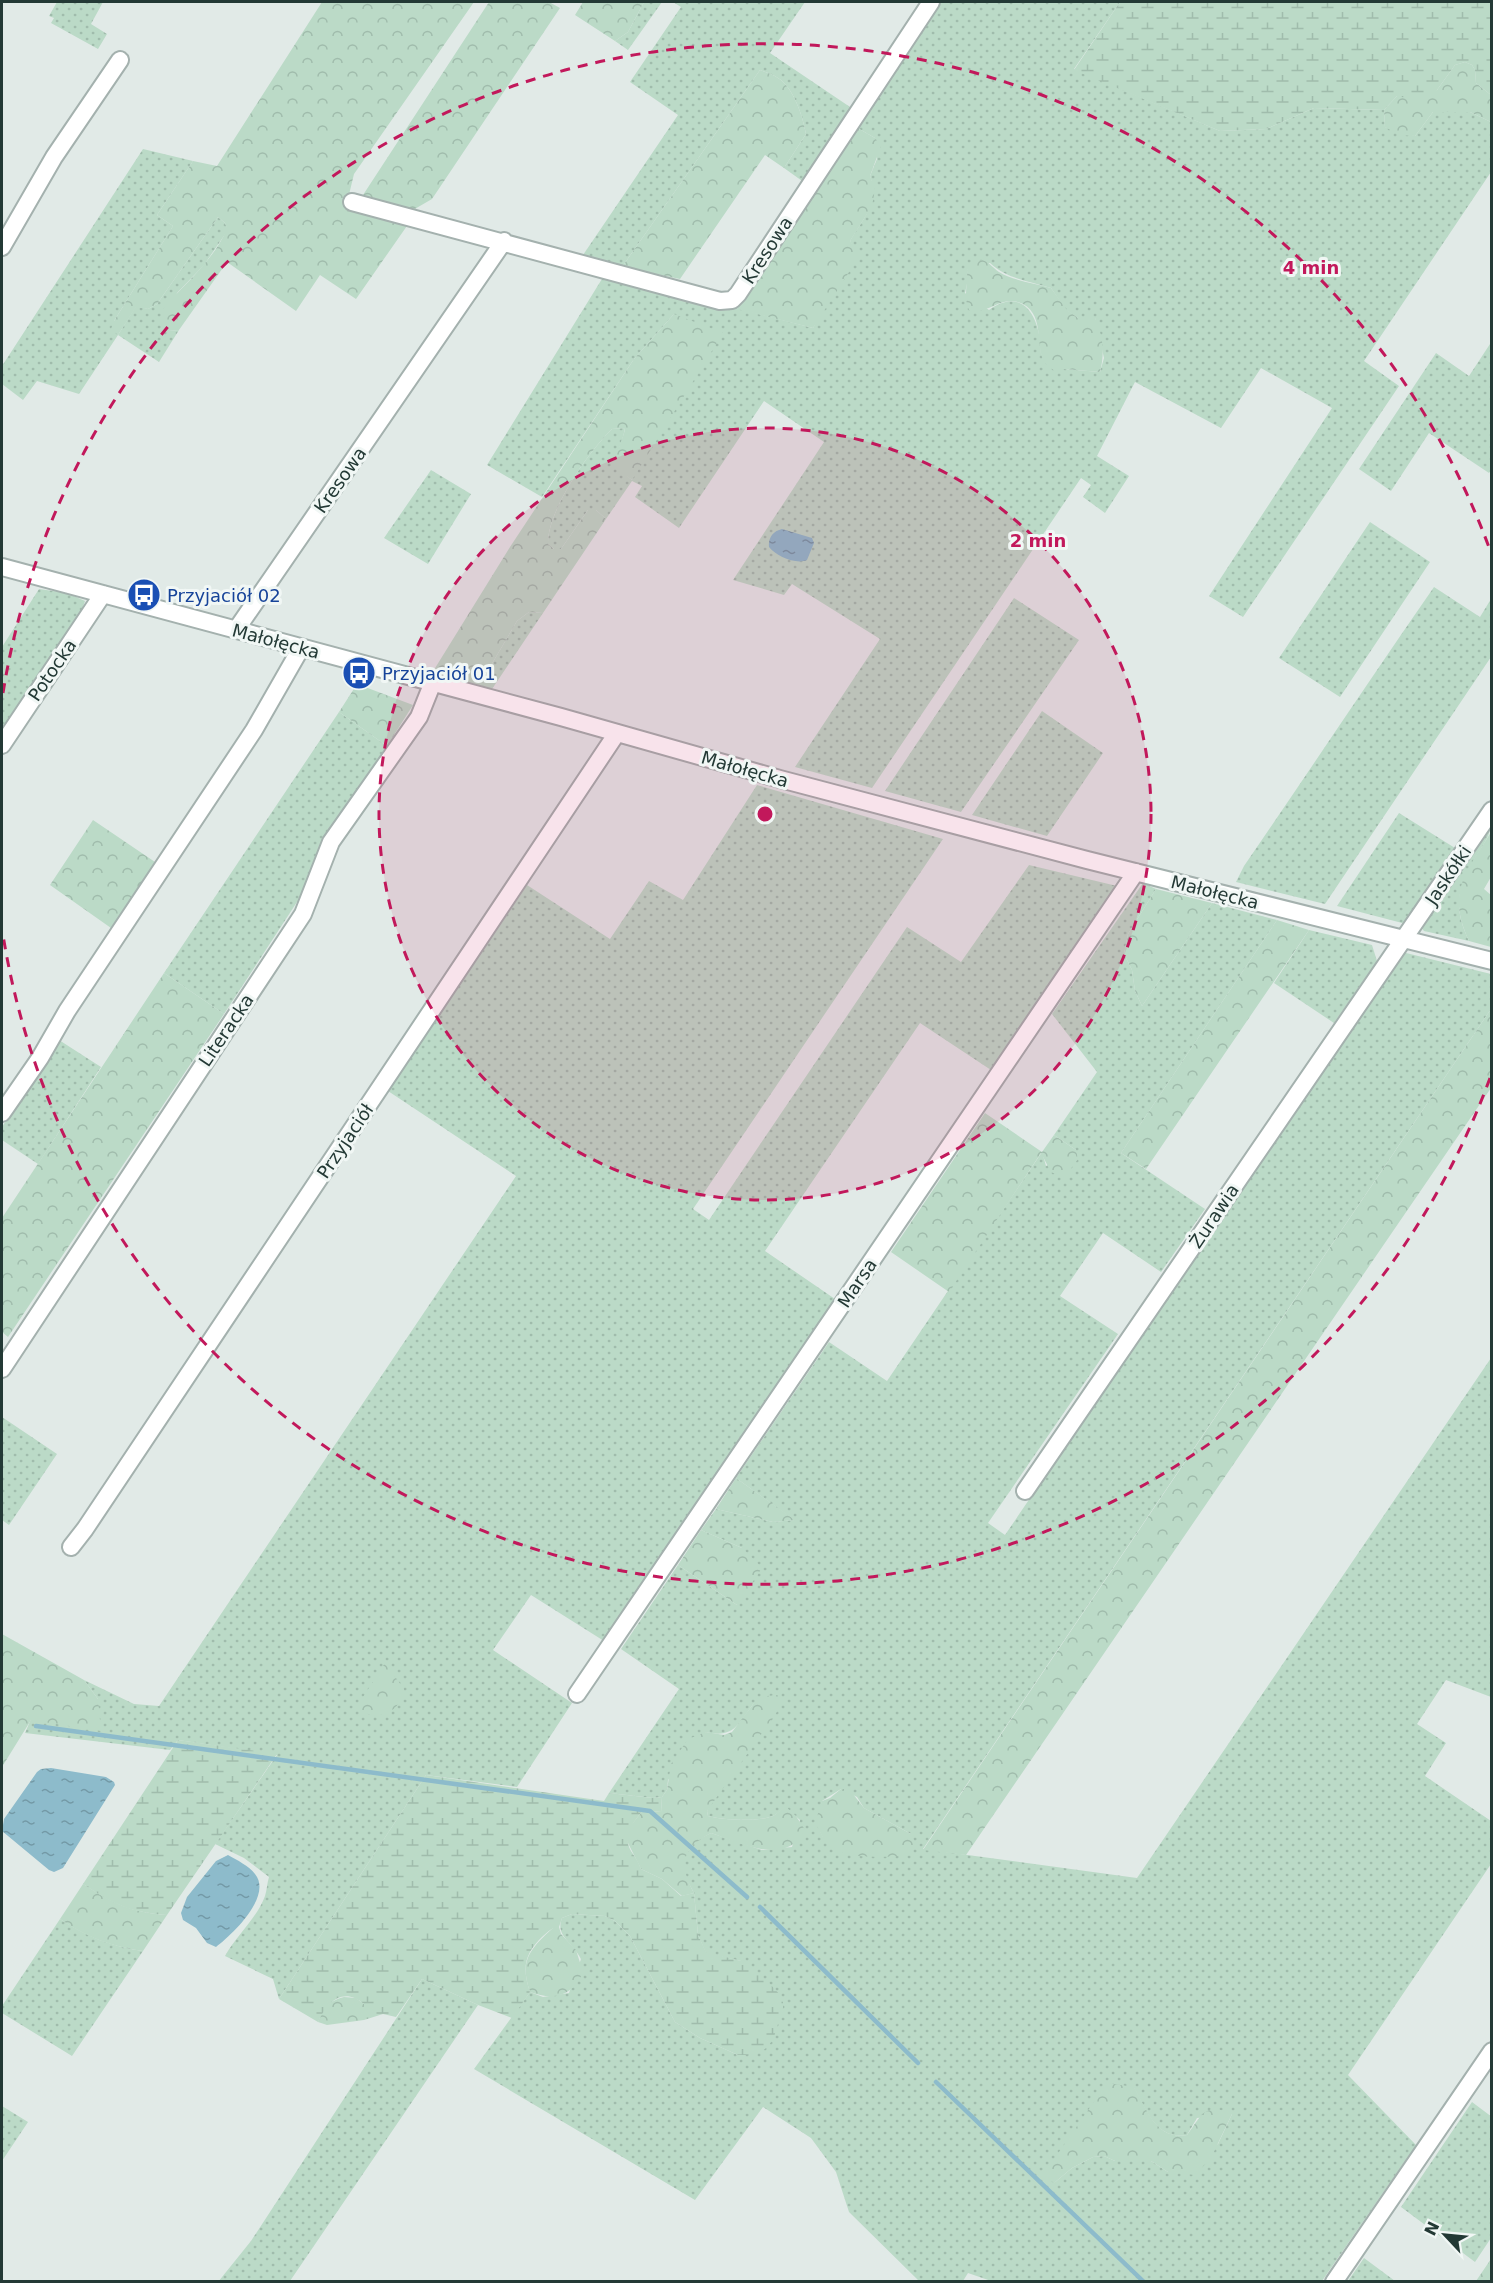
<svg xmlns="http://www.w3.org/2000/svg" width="1493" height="2283" font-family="'DejaVu Sans',sans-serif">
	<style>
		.green { fill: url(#green-dots); fill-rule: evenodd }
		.forest { fill: url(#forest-crowns) }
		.wetland { fill: url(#wetland-marsh) }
		.water { fill: url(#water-ripples) }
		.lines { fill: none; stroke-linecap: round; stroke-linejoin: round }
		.stream { stroke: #8dbbcb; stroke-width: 4.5 }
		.minor-casing { stroke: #a4b1ae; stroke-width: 20 }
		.minor { stroke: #fff; stroke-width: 16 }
		.ring { fill: none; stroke: #c2185b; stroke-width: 3; stroke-dasharray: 10 8 }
		.labels { text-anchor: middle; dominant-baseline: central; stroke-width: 6; stroke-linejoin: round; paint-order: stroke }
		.street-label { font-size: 18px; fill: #233935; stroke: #f1f7f5 }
		.transit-label { font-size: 18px; fill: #164399; stroke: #f1f7f5; text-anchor: start }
		.centre { fill: #c2185b; stroke: #f1f7f5; stroke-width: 3 }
		.ring-label { font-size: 18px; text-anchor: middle; font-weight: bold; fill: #c2185b; stroke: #f1f7f5; stroke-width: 6; stroke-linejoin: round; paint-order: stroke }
	</style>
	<defs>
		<pattern id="green-dots" width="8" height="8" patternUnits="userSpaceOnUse" patternTransform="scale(1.5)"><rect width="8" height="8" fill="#bbdac7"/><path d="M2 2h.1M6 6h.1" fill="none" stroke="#a0bcac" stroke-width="1.8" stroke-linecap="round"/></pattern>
		<pattern id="forest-crowns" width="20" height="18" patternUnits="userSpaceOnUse" patternTransform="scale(1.5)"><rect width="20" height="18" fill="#bbdac7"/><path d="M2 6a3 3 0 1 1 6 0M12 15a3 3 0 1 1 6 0" fill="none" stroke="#a0bcac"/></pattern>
		<pattern id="wetland-marsh" width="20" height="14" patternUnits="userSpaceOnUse" patternTransform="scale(1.5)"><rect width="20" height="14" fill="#bbdac7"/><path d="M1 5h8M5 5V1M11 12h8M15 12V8" fill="none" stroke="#a0bcac"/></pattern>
		<pattern id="water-ripples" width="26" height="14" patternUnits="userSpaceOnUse" patternTransform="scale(1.5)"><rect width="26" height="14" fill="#8dbbcb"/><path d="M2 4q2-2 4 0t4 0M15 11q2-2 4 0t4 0" fill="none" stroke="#7399a6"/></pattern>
	</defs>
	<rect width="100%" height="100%" fill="#e1eae7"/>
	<!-- green -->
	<path class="green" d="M57 2H103L91 24 107 34 98 49 51 23 54 18 49 16Z
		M644 2H662L628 50 615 41 628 32Z
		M673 2H805L770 53 853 109 805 183 784 168 806 134C803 117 794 88 778 78 773 74 765 72 760 70L622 267 583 255 678 115 630 82 681 7Z
		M936 2H1120L1074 69 1220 131 1266 129 1314 108 1384 110 1385 127 1415 136 1433 112H1470L1491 122V172L1364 361 1399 386 1243 617 1209 596 1332 408 1261 368 1221 428 1135 382 1097 456 1129 476 1105 513 1083 497 1091 485 1081 478 872 788 795 767 880 639 792 584 784 595 733 580 824 442 764 401 679 528 635 497 642 486 632 481 606 519 596 510H588L561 549H554L548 544C547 511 589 451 612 429L625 428C620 456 606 459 632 480L674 314 634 359 542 497 487 465 605 274 813 328 853 247 850 241C863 218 880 203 870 176L877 159 875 138 854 126ZM990 263C1007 279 1029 281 1051 288L1066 310 1078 318H1095L1104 358 1100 372 1064 369 1041 354C1041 322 1026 284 989 310L965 293 968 279 967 270Z
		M143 149 193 161 157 215 173 226 114 321 118 335 136 306 148 309 157 304 218 217 225 223 228 230 204 265 177 293 169 331 179 330 159 362 118 335 79 394 37 381 23 400 2 384V366Z
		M1490 344 1492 469 1489 473 1429 433 1391 491 1359 469 1436 353 1469 376Z
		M431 470 471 494 428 564 384 538Z
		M1370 522 1430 562 1340 697 1279 658Z
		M1434 587 1480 617 1491 599V657L1325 904 1236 882 1244 866C1308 773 1370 679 1434 587Z
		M39 589 67 593 85 601 77 625 2 736V647Z
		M1014 598 1079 640 961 812 885 791Z
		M529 612 543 613 490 692 471 686 490 667 517 621Z
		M1042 711 1103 753 1047 836 972 815Z
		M339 712 387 746 320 845 310 882 224 1014 164 973Z
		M757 785 943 839 693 1209 709 1220 907 927 961 962 1029 865 1117 886 991 1070 920 1023 765 1251 835 1299 604 1641 531 1595 493 1650 572 1703 517 1787 426 1775 279 1999 273 1979 225 1956C237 1935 257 1918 265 1896 267 1890 267 1883 269 1877L244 1858 215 1844 277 1755 178 1740 170 1750 25 1733 31 1719 98 1699 84 1680 134 1704 159 1706 516 1176 388 1091 527 885 610 939 649 881 683 900Z
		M1399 813 1455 848 1406 924 1337 906Z
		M1491 820C1491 833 1487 839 1480 850 1459 884 1451 903 1469 941L1424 931 1421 927Z
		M1143 883 1156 889 1128 934 1124 954 1132 970 1135 991 1142 1006 1212 903 1277 920 1121 1153 1205 1209 1161 1272 1103 1233 1060 1296 1118 1334 988 1523 1005 1535 1402 952 1491 974V1009L923 1849 1137 1878 1491 1358V1697L1446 1680 1417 1724 1446 1743 1425 1776 1491 1821V1864L1348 2075 1416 2145 1322 2281 994 2282 968 2273 963 2281H919L849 2212 836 2172 811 2138 763 2107 695 2200 474 2069 530 1992 543 1997 569 1993 581 1959C572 1941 555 1936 562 1918L572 1914 605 1916 615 1921 630 1936 675 2022 700 2038 738 2055 741 1961 706 1953 698 1935 694 1893 686 1878 683 1866 686 1854 697 1840 711 1833 762 1850 792 1847 800 1820 785 1807C781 1810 777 1814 773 1816 759 1822 722 1820 708 1816L707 1811 754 1703C739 1723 734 1739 706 1732L668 1780 667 1790 662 1797 653 1798 609 1793 679 1689 621 1649 678 1565 737 1605 742 1548 701 1530 716 1509 773 1522 794 1520 736 1478 829 1342 887 1381 1042 1152 1046 1166 1076 1150 1054 1135 1097 1072 1052 1014ZM841 1789 857 1797 864 1808 911 1834C865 1861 870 1863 823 1837L820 1831 822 1801ZM1134 2088C1147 2111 1156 2140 1187 2135L1197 2118 1232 2114 1218 2144 1168 2172 1151 2161H1115L1104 2156 1093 2157 1072 2168 1054 2183Z
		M1309 930 1372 945 1377 961 1334 1023 1274 983Z
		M59 1040 101 1067 38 1164 2 1140V1127Z
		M2 1417 57 1454 9 1525 2 1520Z
		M60 1919C85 1936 113 1947 143 1951L72 2056 2 2013V2006Z
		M422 1979 478 2005 290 2281 218 2282 251 2241Z
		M1472 2102 1492 2117 1491 2238 1475 2262 1401 2207Z
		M2 2106 28 2122 2 2161Z
		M1364 2258 1395 2281H1348Z"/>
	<!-- forest -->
	<path class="forest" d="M322 2H474L354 174 346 207 409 223 356 299 320 275 296 311 227 262 179 330 169 331 164 328 161 318 163 309C185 283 213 261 227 229L225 223 218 217 157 304 148 309 136 307 118 335 111 329 114 321 173 226 157 215 193 161 217 166Z
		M489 2H549L560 8 432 199 413 210 363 195Z
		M583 2H644L628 32 615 41 575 15Z
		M1465 62 1472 65 1475 70 1476 83 1491 95V122L1470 112H1433L1415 136 1399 135 1385 127 1384 110 1397 96 1437 90 1455 65Z
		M760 70C765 72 773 74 778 78 794 88 803 117 806 134L784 168 765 155 680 279 622 267Z
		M854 126 875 138 881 146 870 176 875 189 872 206 850 241 860 255 813 328 737 309Z
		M983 260C990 263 993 268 999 272 1014 281 1034 283 1051 288L1067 310 1078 318H1095C1103 335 1105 353 1100 372L1064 369 1057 373C1054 370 1049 367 1046 364 1034 351 1046 316 1023 304 1001 293 991 315 969 310 963 296 968 285 967 270L973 262Z
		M674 314 723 333 632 480C628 477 620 472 617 467 612 457 624 439 625 428L612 429C589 451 547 511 548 544L554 549H561L588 510H596L606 519 543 613 529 612 517 621 490 667 471 686 432 673 510 547 634 359Z
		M357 684 413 705 387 746 339 712Z
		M93 820 155 862 111 928 50 885Z
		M1491 832V877L1484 889 1491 895V947L1469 941C1446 892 1466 873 1491 832Z
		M1156 889 1212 903 1142 1006 1135 991 1132 970 1124 954 1128 934Z
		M1277 920 1309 930 1146 1169 1121 1153Z
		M164 973 224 1014 8 1337 2 1332V1218Z
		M1491 1009V1088L966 1855 923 1850Z
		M985 1113 1042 1152 1054 1135 1076 1150 1078 1159 1064 1178 1051 1172 1041 1153 949 1292 891 1252Z
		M736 1478 795 1520 773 1522 716 1509Z
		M701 1530 742 1548 762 1568 737 1605 678 1565Z
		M2 1634 84 1680 98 1699 101 1731 31 1720 2 1767Z
		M385 1663 404 1689C400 1714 376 1723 356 1708Z
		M778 1695 786 1699 707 1811 708 1816C722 1820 759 1822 773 1816 777 1814 781 1809 785 1806L796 1816 805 1830C787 1867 740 1843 711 1833 682 1848 678 1864 694 1893L682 1896 662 1879 641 1869 626 1839 629 1828 643 1810 661 1812 662 1797 667 1790 671 1764 688 1739 706 1732 724 1735 732 1732 754 1703 767 1696Z
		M841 1789H849L864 1808 911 1834 915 1843 911 1855C890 1857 843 1861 827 1844 822 1838 820 1830 815 1823L822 1801 830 1798Z
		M83 1884C115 1904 130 1912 167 1915L143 1951C112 1947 86 1937 60 1919Z
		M554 1927H559L561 1934 576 1950 583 1972C573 1996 554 2001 530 1992 519 1960 530 1949 554 1927Z
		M344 1997 356 1998 364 2004V2020L327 2025 318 2022C324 2007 329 2001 344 1997Z
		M1107 2083 1134 2087C1147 2110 1156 2140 1187 2135 1201 2117 1204 2101 1232 2114L1211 2158 1195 2175 1168 2172 1151 2161H1115L1104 2156 1093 2157 1072 2168 1054 2183 1043 2175Z
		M1491 2259V2281H1476Z"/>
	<!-- wetland -->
	<path class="wetland" d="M1120 2H1491V95L1476 83 1475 70 1472 65 1465 62 1455 65 1437 90 1422 101 1397 96 1384 110 1314 108 1266 129 1220 131 1074 70Z
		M178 1740 277 1754 167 1915C129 1912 115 1905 83 1884Z
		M426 1775 604 1801 609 1793 653 1798 662 1797 661 1812 643 1810C633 1823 622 1835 631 1851 635 1857 638 1861 641 1869L662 1879 681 1896 694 1893 698 1935 706 1952 741 1961 768 1982 783 1998V2008L773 2040 765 2049 754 2055H738L700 2038 675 2022 630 1936 615 1921 605 1916 572 1914 562 1918 559 1927C552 1927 549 1931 543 1936 524 1954 522 1968 530 1992L512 2018 478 2005 422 1979 396 2017 383 2014 364 2020V2004C343 1986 327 2002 318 2022L279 1999Z"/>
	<!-- water -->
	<path class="water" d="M782 529 812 538 814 543 807 560C796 565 776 556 769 547 768 538 773 531 782 529Z
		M51 1768 106 1777 114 1782 115 1785 63 1868 54 1872 49 1870 2 1831 4 1819 37 1772 41 1769Z
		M228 1855C237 1860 249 1866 255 1874 273 1896 232 1935 216 1947L207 1943 196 1928 183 1920 181 1913 187 1897 216 1861Z"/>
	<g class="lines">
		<!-- stream -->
		<path class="stream" d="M36 1726 650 1811 747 1897
			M760 1907 918 2063
			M936 2082 1144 2282"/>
		<defs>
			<path id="minor" d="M352 202 720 301 732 300 738 294 931 2
				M2 247 54 157 120 60
				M2 567 561 717 780 779 1087 860 1492 961
				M236 630 504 241
				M2 745 103 594
				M2 1113 40 1058 67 1011 254 730 301 648
				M2 1369 303 914 331 842 419 717 433 682
				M1025 1491 1492 810
				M71 1547 85 1529 617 733
				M577 1694 1136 872
				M1334 2282 1492 2051"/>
		</defs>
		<!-- minor casing -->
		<use href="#minor" class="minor-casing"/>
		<!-- minor -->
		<use href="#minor" class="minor"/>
	</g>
	<!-- distance rings -->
	<circle cx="765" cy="814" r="386" fill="#c2185b" fill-opacity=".12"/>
	<g class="ring">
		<circle cx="765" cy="814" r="386"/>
		<path d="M1490 1078A772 772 0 0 1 3 935M3 693A772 772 0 0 1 1490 550"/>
	</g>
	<!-- icons -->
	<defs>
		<symbol id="bus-disc" viewBox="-11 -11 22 22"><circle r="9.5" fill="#1a4fb4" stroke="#f1f7f5"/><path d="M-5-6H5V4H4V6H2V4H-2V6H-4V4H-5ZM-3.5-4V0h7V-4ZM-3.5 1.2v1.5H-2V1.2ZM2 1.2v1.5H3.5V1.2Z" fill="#fff"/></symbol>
	</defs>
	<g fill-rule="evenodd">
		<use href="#bus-disc" x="125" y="576" width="38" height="38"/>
		<use href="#bus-disc" x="340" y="654" width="38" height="38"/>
	</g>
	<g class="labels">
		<!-- street labels -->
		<g class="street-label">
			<text transform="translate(767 250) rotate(-57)">Kresowa</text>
			<text transform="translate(340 480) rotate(-55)">Kresowa</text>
			<text transform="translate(276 641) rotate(15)">Małołęcka</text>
			<text transform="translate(52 670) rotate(-56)">Potocka</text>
			<text transform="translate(745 769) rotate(16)">Małołęcka</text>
			<text transform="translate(1448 875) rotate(-56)">Jaskółki</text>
			<text transform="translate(1215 892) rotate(14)">Małołęcka</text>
			<text transform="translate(226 1030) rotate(-56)">Literacka</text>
			<text transform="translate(345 1141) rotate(-56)">Przyjaciół</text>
			<text transform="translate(1214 1216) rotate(-56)">Żurawia</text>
			<text transform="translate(857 1283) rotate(-56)">Marsa</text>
		</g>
		<!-- transit labels -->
		<g class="transit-label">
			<text x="167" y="595">Przyjaciół 02</text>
			<text x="382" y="673">Przyjaciół 01</text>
		</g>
	</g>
	<circle cx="765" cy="814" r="9" class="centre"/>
	<g class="ring-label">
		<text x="1311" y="274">4 min</text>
		<text x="1038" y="547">2 min</text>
	</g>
	<!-- border -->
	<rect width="1493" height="2283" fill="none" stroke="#233935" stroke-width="6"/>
	<!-- north arrow -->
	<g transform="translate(1445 2235) rotate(296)" stroke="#f1f7f5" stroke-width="4.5" paint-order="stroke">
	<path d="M0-4.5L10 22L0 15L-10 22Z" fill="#233935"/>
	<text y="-9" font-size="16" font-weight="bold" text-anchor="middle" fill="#233935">N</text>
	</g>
</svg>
